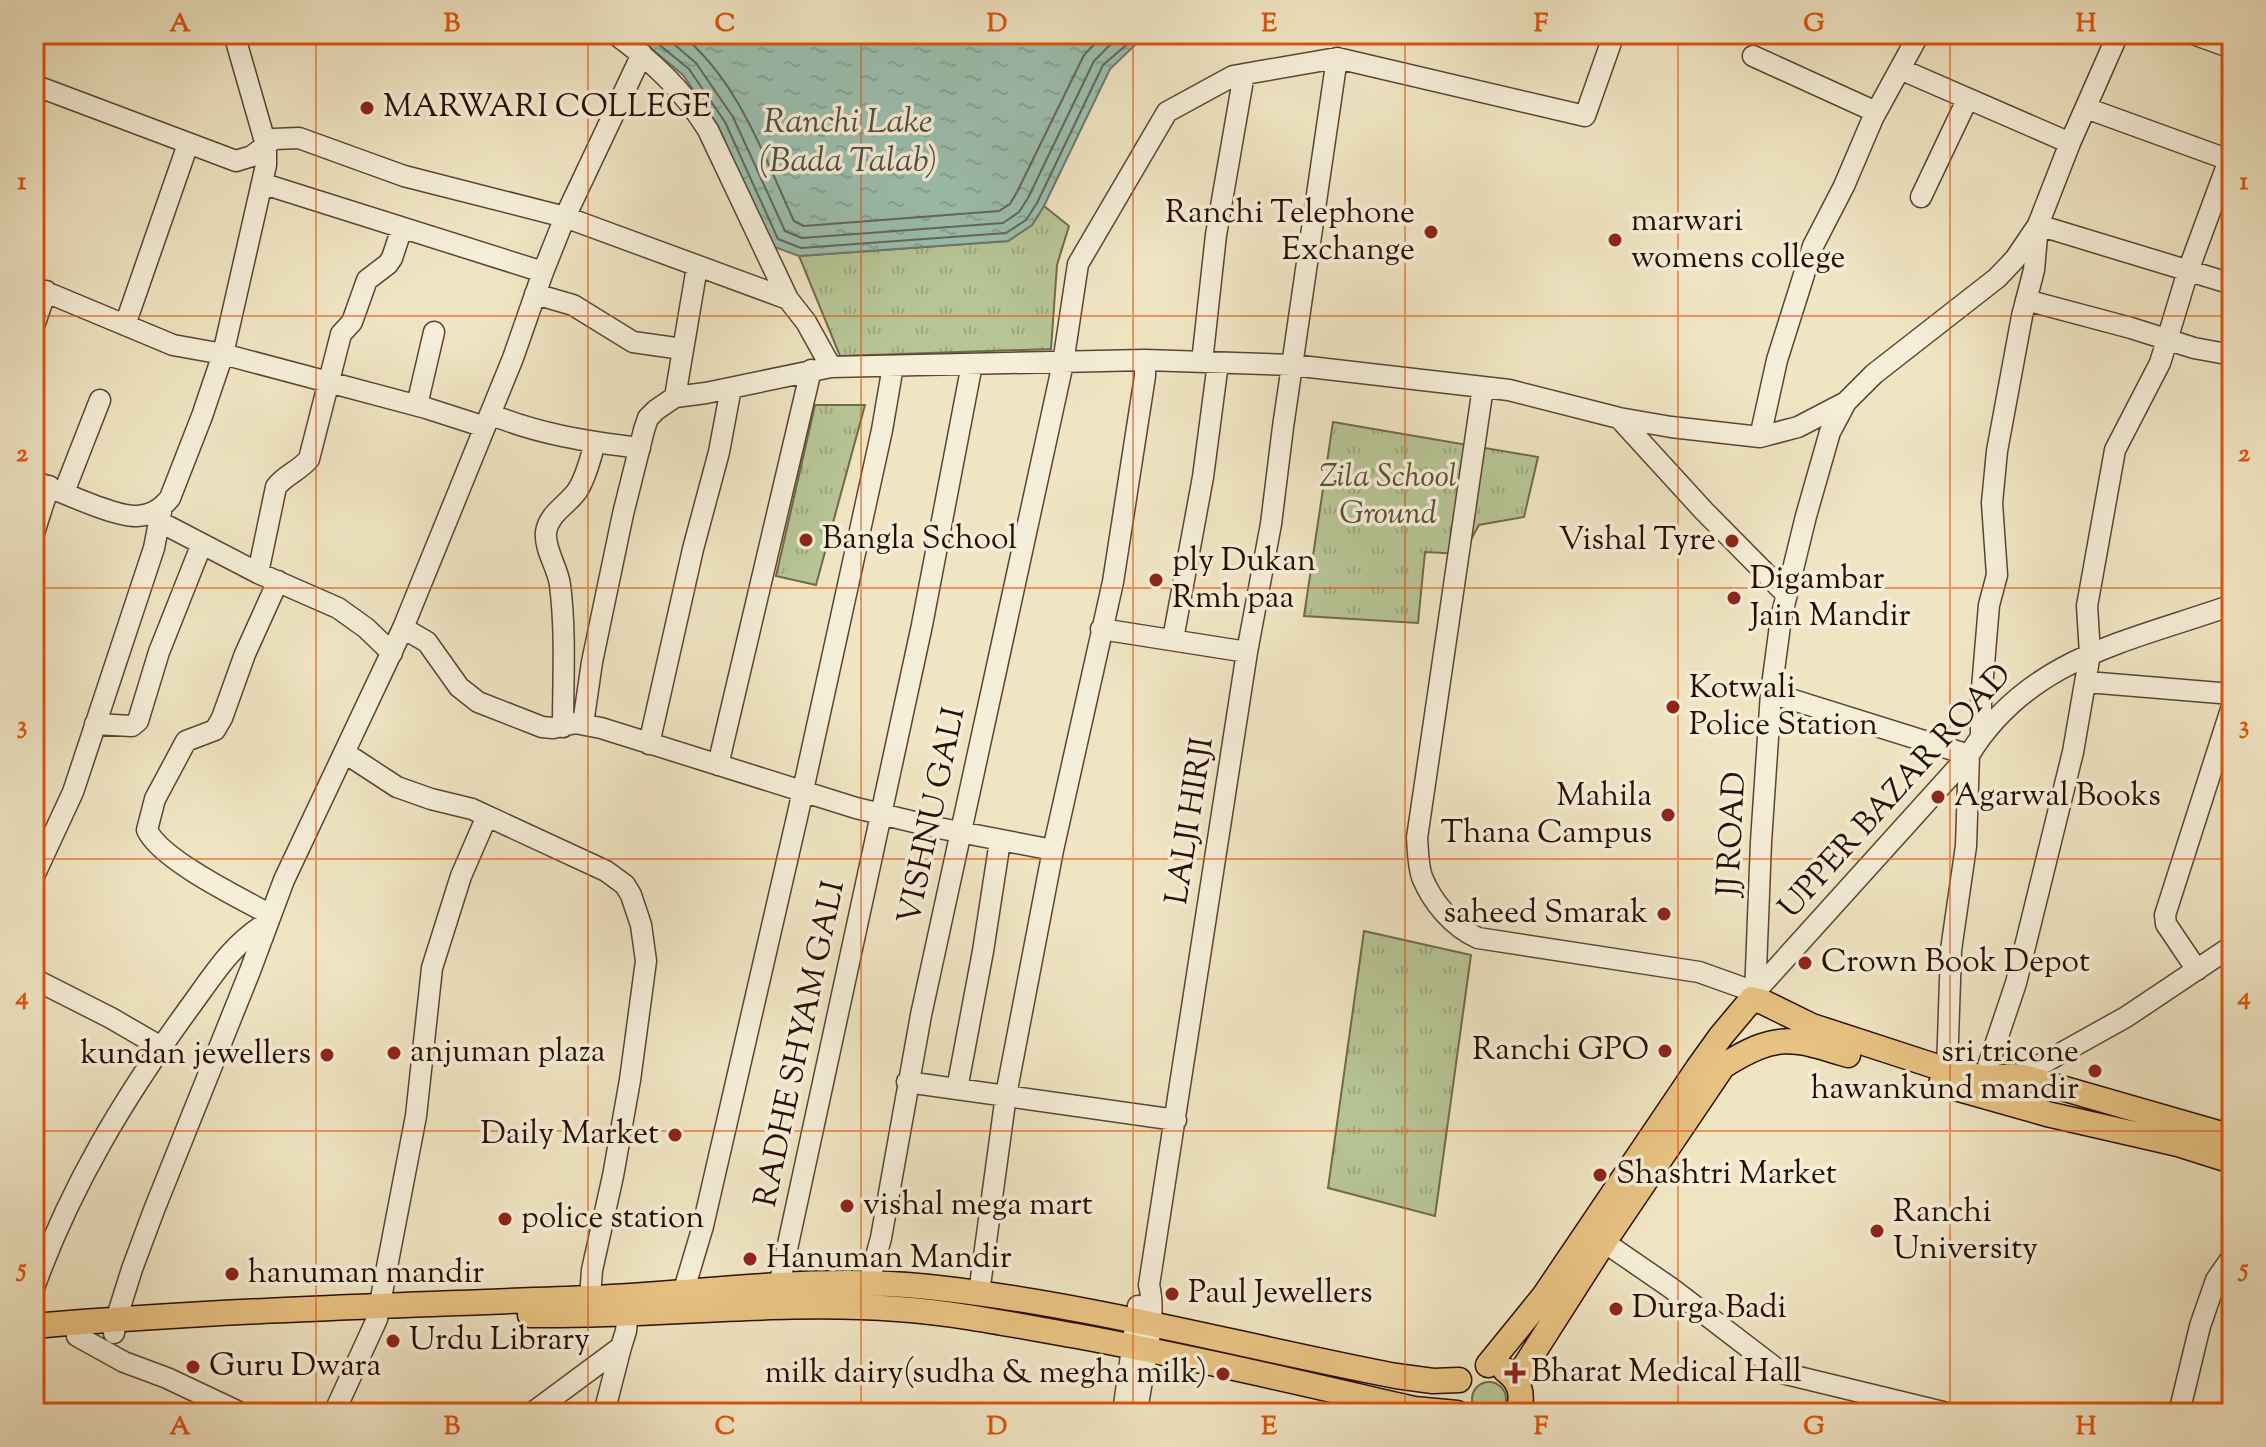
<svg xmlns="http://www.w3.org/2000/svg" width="2266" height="1447" font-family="'Sorts Mill Goudy',serif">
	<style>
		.green { fill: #b7c595; stroke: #706a4c; stroke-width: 2 }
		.park { fill: url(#park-tufts); stroke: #706a4c; stroke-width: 2 }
		.water { fill: url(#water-ripples); stroke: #6d786a; stroke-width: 2 }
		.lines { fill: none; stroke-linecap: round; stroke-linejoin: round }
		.shore { stroke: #626659; stroke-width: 2 }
		.minor-casing { stroke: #5b4433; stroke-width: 23 }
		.major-casing { stroke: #290e03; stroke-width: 27 }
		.minor { stroke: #f5eed8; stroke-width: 20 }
		.major { stroke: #e8c282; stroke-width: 24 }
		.grid { fill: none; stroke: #de550c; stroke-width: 2; stroke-opacity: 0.55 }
		.poi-dot { fill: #8f2418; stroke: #f5eed8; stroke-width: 3 }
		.labels { text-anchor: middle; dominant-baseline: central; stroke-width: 7; stroke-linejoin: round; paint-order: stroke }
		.poi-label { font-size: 32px; fill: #290e03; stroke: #f5eed8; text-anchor: start }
		.park-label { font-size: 32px; font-style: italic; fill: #5b4e36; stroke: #f5eed8 }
		.street-label { font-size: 32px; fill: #290e03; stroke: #f5eed8 }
		.water-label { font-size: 34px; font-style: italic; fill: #514c3f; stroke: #f5eed8 }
		.neatline { fill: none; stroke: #de550c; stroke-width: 3 }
		.grid-label { font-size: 26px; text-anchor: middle; font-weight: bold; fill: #de550c }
	</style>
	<defs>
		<pattern id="park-tufts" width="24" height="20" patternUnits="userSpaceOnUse" patternTransform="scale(2)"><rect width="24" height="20" fill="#b7c595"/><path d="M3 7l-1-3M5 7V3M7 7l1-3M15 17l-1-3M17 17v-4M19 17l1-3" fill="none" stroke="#9da87f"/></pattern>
		<pattern id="water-ripples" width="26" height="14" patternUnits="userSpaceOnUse" patternTransform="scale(2)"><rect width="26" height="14" fill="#9bbfaf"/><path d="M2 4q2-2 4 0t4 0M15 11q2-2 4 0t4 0" fill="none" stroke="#86a395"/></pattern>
	</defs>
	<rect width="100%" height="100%" fill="#f0e5c3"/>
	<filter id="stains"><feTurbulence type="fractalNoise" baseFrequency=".0025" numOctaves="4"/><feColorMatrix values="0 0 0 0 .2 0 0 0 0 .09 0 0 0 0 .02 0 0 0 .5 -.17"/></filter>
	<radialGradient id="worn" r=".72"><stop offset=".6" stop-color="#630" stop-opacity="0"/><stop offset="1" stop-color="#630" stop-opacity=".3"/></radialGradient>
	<!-- green -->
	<path class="green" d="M1472 1399a17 17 0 1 1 34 0a17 17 0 1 1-34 0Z"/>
	<!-- park -->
	<path class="park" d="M1044 206 1069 226 1057 265 1051 349 840 356 799 256 1008 241 1032 225Z
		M815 405H865L816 585 776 576Z
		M1333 422 1538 457 1524 517 1479 525 1463 554 1425 552 1418 623 1304 616Z
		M1364 931 1471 955 1435 1216 1328 1188Z"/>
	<!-- water -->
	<path class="water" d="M634 34H1157L1137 43 1110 69 1044 206 1032 225 1008 241 799 256 772 246 718 126 683 75Z"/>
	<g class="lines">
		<!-- shore -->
		<path class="shore" d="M646 34 689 69 725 122 778 239 801 248 1006 233 1026 220 1037 203 1103 65 1139 34
			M662 34 696 63 733 117 785 231 802 238 1003 223 1019 212 1028 198 1094 61 1121 34
			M681 34C739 82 763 154 794 221L804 226 999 211 1010 204 1017 192 1084 55 1104 34"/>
		<defs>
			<path id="minor" d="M234 34 266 145V165L223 354 426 408 485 427
				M615 34C653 62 683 90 708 130L788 299 806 322 831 367
				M2193 34 2232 48
				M1753 56 1876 112
				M1900 69 2070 143
				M34 85 236 161 252 156 274 139 299 138 404 176 565 217 788 299
				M2086 108 2232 161
				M264 184 543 272
				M1921 197 1967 100
				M34 287 173 345 223 354 202 416 170 498C161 509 152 515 137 516 114 517 58 490 34 481
				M535 294 573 305 633 342 682 349
				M2026 300 2131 328 2194 348 2232 355
				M125 325 188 144
				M34 326 46 291
				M1202 362 1216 235 1244 74
				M1483 387 1417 838C1418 850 1418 866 1422 877 1432 902 1453 927 1478 938L1699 972 1755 992
				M675 397 697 267
				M417 405 434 332
				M490 414C537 434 589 442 640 448
				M1619 418 1704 511 1785 593
				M1760 437 1777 360 1813 246 1844 186 1873 118 1919 34
				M64 492 100 400
				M160 522 258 573 338 608 366 628 392 653
				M34 533 49 486
				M258 573 276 487C285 475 299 471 309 459L341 334 352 322 367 280 388 264 392 258 402 228
				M403 628 427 642 459 687 478 702 542 727 553 728 575 723 601 728 856 808 939 828 1053 850
				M1101 629 1247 652
				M1173 639 1203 477 1218 363
				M2087 682 2232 694
				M1771 693 1969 755 1966 846 1951 950 1947 1070
				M95 724 132 726 138 721 159 652 201 546
				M583 724 592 662 623 514 644 430 648 418 656 410 675 397 706 393 831 367 1145 360 1292 365 1483 387 1509 390 1619 418 1671 427 1760 437 1798 427 1846 402 1874 374 1997 278 2015 259 2038 225 2070 143 2118 34
				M563 727C563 680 566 632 560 585 558 568 544 549 546 532 549 512 570 504 579 488 587 474 591 457 595 442
				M1981 734V700L1989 605 1997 575 1992 503 1997 451 2022 316 2034 270 2038 225 2232 284
				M649 744 693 549 719 452 731 388
				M345 753 397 787 431 799 472 809 606 871 625 885 631 895 641 925 646 961 630 1080 613 1176 592 1270 590 1298
				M718 765 811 370
				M34 876 73 792 154 548 162 507
				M271 915C240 898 161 860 147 830L155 799 186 741 215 730 222 718 245 654 278 581
				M2197 970 2166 924 2165 915 2232 706
				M34 979 111 1018 161 1047
				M1755 992 1969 755C2029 657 2131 641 2232 605
				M1755 995 1761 842 1771 693 1781 618 1806 516 1830 432 1846 402
				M2020 1076 2126 1017 2232 946
				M1984 1078 2016 983 2073 752 2090 654 2087 606 2115 450 2160 363 2188 271 2229 160
				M907 1082 1176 1120
				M957 1089 983 951 1000 841
				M1604 1242 1671 1288 1782 1373 1947 1413
				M869 1282 881 1238 921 1015 1063 363 1078 264 1167 112 1233 76 1337 58 1585 116 1614 34
				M779 1286 922 625 972 364
				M34 1288C70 1187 124 1098 187 1011 213 976 230 945 268 922
				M683 1293 703 1226 798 813 882 430 893 366
				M979 1293 1006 1095 1053 850 1113 582 1145 376V360
				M114 1333 116 1320 132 1269 154 1210 250 971 284 880 403 628 513 358 543 272 565 217 642 54
				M77 1336 124 1362 167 1378 241 1413
				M1124 1405 1138 1306
				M334 1413 377 1319 416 1116 432 968 461 876 487 816
				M532 1413 621 1347 626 1331 629 1299
				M604 1413 621 1347
				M1137 1413C1141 1376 1158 1319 1149 1285L1247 652 1271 524 1283 427 1337 58
				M2179 1413 2200 1326 2216 1280 2232 1257"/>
			<path id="major" d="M1941 1084 2047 1114 2178 1144 2232 1161
				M530 1315C653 1317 776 1300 898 1309 958 1313 1018 1326 1077 1336 1190 1357 1302 1383 1414 1409L1457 1413
				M34 1326C220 1310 406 1305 592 1298 704 1293 817 1275 929 1287 1088 1304 1240 1346 1396 1376L1433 1381 1459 1380
				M1488 1365 1544 1296 1698 1068 1721 1036 1752 999 1763 1002 1812 1026 1947 1070 1984 1078 2020 1076 2232 1137
				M1505 1370C1520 1381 1524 1395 1518 1413
				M1516 1380 1604 1242 1723 1066C1776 1033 1791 1037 1848 1055"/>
		</defs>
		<!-- minor casing -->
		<use href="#minor" class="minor-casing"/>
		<!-- major casing -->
		<use href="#major" class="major-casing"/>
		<!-- minor -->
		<use href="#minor" class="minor"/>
		<!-- major -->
		<use href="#major" class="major"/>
	</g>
	<!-- grid -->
	<path class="grid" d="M316 34V1413M588 34V1413M861 34V1413M1133 34V1413M1405 34V1413M1678 34V1413M1950 34V1413M34 316H2232M34 588H2232M34 859H2232M34 1131H2232"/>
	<!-- markers -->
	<g class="poi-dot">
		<circle cx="367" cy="108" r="8"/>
		<circle cx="1431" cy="232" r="8"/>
		<circle cx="1615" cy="240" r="8"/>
		<circle cx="806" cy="540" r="8"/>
		<circle cx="1732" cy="541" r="8"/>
		<circle cx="1156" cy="580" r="8"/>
		<circle cx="1734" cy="598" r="8"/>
		<circle cx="1673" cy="707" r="8"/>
		<circle cx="1938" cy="797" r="8"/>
		<circle cx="1668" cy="815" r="8"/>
		<circle cx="1664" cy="914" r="8"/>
		<circle cx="1805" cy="963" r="8"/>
		<circle cx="1665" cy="1051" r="8"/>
		<circle cx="394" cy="1053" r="8"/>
		<circle cx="327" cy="1055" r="8"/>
		<circle cx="2095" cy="1071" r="8"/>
		<circle cx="675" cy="1135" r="8"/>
		<circle cx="1600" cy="1175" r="8"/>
		<circle cx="847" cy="1206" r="8"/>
		<circle cx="505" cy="1219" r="8"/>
		<circle cx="1877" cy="1231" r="8"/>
		<circle cx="750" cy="1259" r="8"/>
		<circle cx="232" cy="1274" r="8"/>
		<circle cx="1172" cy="1294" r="8"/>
		<circle cx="1616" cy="1309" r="8"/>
		<circle cx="393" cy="1341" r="8"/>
		<circle cx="193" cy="1367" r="8"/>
		<path d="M1511 1361h8v8h8v8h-8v8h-8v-8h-8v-8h8z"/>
		<circle cx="1223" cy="1374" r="8"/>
	</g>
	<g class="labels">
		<!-- poi labels -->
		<g class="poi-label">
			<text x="383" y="108">MARWARI COLLEGE</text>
			<text x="1415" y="214" text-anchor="end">Ranchi Telephone<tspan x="1415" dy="37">Exchange</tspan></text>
			<text x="1631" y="222">marwari<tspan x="1631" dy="37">womens college</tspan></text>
			<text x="822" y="540">Bangla School</text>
			<text x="1716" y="541" text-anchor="end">Vishal Tyre</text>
			<text x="1172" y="562">ply Dukan<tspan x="1172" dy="37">Rmh paa</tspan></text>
			<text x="1750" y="580">Digambar<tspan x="1750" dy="37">Jain Mandir</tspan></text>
			<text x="1689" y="689">Kotwali<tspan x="1689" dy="37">Police Station</tspan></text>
			<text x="1652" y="797" text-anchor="end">Mahila<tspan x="1652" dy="37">Thana Campus</tspan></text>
			<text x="1954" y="797">Agarwal Books</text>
			<text x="1648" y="914" text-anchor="end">saheed Smarak</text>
			<text x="1821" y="963">Crown Book Depot</text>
			<text x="1649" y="1051" text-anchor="end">Ranchi GPO</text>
			<text x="410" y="1053">anjuman plaza</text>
			<text x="2079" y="1053" text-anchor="end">sri tricone<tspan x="2079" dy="37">hawankund mandir</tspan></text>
			<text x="311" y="1055" text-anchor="end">kundan jewellers</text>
			<text x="659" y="1135" text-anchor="end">Daily Market</text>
			<text x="1616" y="1175">Shashtri Market</text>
			<text x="863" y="1206">vishal mega mart</text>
			<text x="1893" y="1213">Ranchi<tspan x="1893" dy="37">University</tspan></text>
			<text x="521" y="1219">police station</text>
			<text x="766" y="1259">Hanuman Mandir</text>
			<text x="248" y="1274">hanuman mandir</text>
			<text x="1188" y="1294">Paul Jewellers</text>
			<text x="1632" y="1309">Durga Badi</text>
			<text x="409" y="1341">Urdu Library</text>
			<text x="209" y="1367">Guru Dwara</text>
			<text x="1531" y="1373">Bharat Medical Hall</text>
			<text x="1207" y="1374" text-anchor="end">milk dairy(sudha &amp; megha milk)</text>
		</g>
		<!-- park labels -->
		<g class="park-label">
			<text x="1388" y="478">Zila School<tspan x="1388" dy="37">Ground</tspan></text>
		</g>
		<!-- street labels -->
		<g class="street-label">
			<text transform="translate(1896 792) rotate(-48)">UPPER BAZAR ROAD</text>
			<text transform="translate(933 816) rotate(-78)">VISHNU GALI</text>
			<text transform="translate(1191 821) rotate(-81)">LALJI HIRJI</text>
			<text transform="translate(1733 834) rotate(-87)">JJ ROAD</text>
			<text transform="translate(801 1044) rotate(-78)">RADHE SHYAM GALI</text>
		</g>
		<!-- water labels -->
		<g class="water-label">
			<text x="848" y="123">Ranchi Lake<tspan x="848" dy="39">(Bada Talab)</tspan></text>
		</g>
	</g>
	<!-- margin -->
	<rect width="2266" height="1447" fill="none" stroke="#f0e5c3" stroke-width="88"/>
	<rect x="44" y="44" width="2178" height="1359" class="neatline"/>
	<g class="grid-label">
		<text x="180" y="31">A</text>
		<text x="452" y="31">B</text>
		<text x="725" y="31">C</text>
		<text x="997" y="31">D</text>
		<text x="1269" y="31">E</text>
		<text x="1541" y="31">F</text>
		<text x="1814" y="31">G</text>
		<text x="2086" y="31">H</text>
		<text x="22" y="189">1</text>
		<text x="2244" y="189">1</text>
		<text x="22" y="461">2</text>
		<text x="2244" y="461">2</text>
		<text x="22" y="733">3</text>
		<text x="2244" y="733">3</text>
		<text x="22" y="1004">4</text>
		<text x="2244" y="1004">4</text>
		<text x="22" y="1276">5</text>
		<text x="2244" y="1276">5</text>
		<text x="180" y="1434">A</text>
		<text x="452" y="1434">B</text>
		<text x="725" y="1434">C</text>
		<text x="997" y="1434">D</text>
		<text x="1269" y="1434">E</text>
		<text x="1541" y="1434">F</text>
		<text x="1814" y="1434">G</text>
		<text x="2086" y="1434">H</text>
	</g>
	<rect width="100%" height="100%" filter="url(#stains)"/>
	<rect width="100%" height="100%" fill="url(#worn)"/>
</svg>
